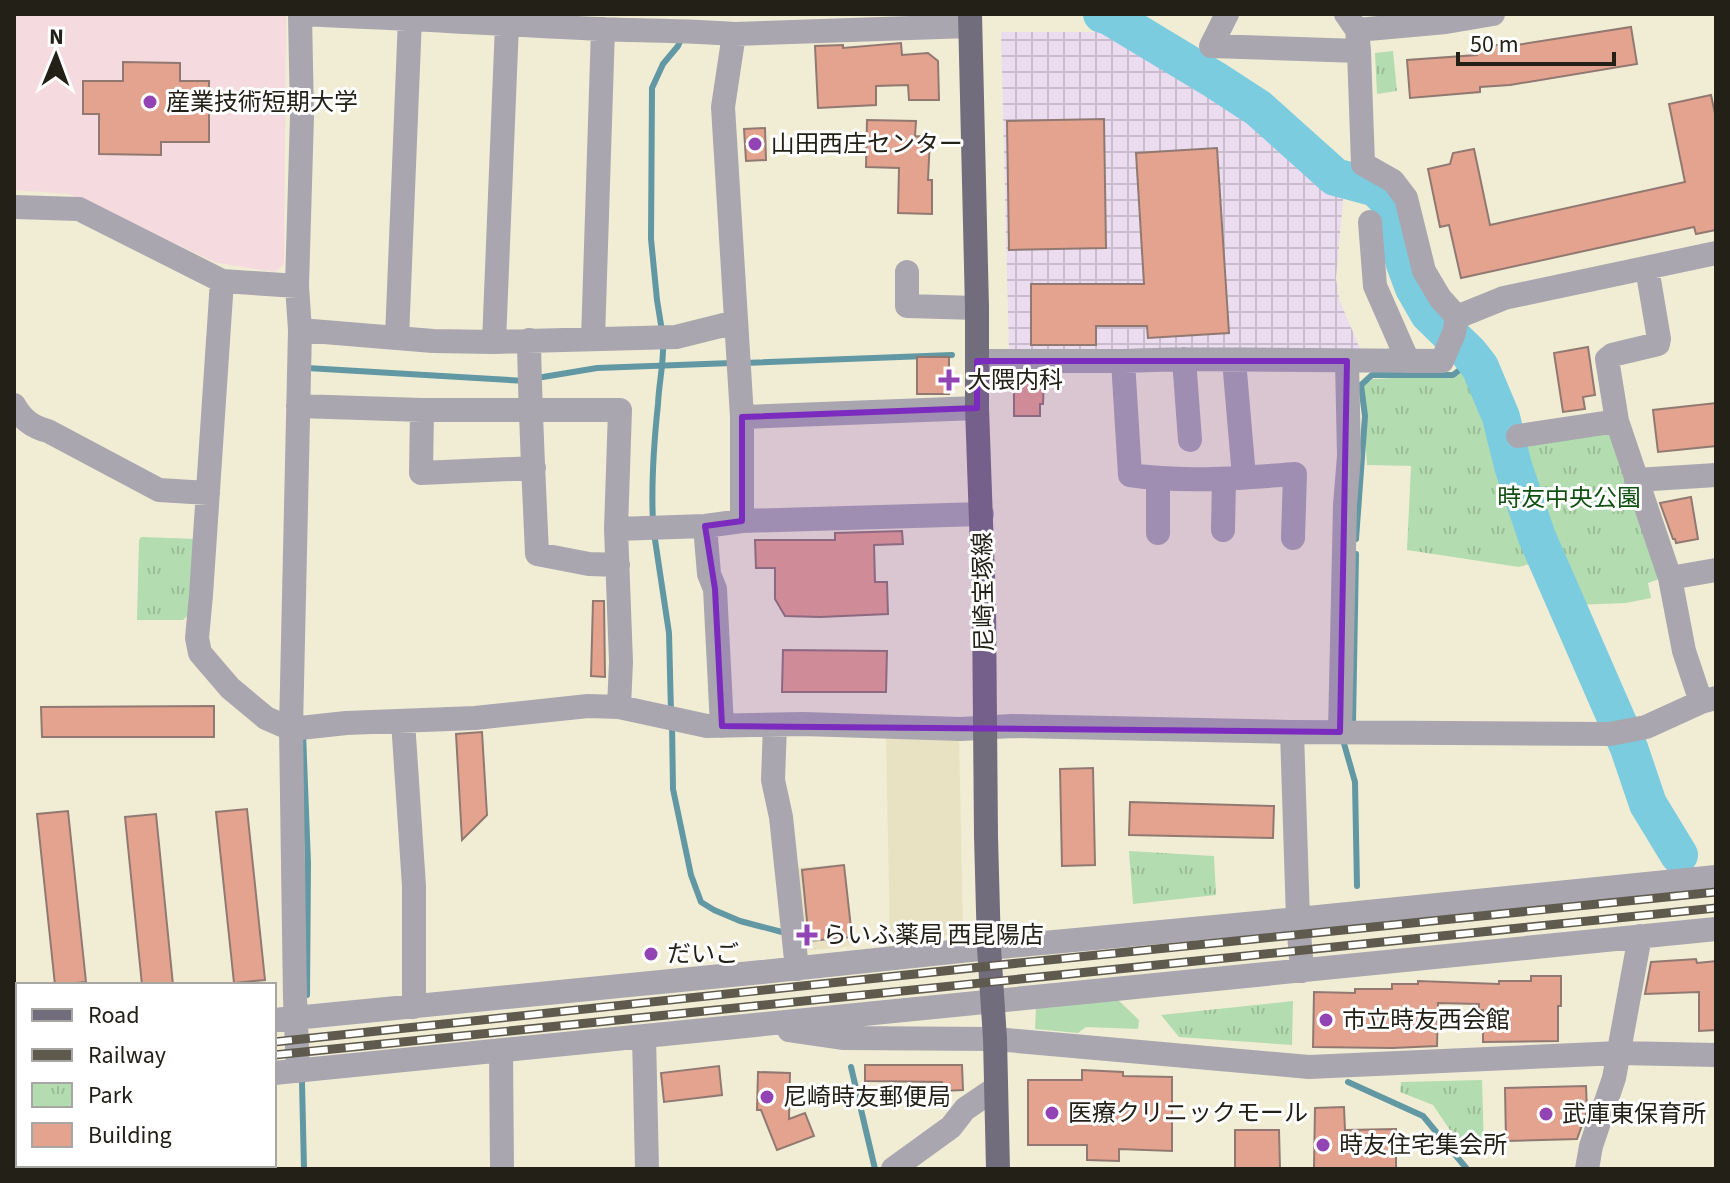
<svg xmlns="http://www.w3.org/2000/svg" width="1730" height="1183" font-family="'Source Sans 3','Noto Sans JP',sans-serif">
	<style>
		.built { fill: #e8e2c3 }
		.industrial { fill: url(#industrial-grid) }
		.education { fill: #f5dadf }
		.park { fill: url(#park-tufts) }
		.garden { fill: #b3dcb0 }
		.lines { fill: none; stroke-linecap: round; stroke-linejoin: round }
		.stream { stroke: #6198a4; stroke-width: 6 }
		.river { stroke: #7ccce0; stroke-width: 38 }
		.building { fill: #e4a38f; stroke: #917972; stroke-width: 2 }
		.minor { stroke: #a9a6b0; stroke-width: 24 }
		.major { stroke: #726d7d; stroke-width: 24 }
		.rail-casing { stroke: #5e5b4e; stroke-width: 9 }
		.rail { stroke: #fff; stroke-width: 6; stroke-dasharray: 18; stroke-linecap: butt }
		.marked { fill: #7b2cbf; fill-opacity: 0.2; stroke: #7b2cbf; stroke-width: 6; stroke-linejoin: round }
		.poi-dot { fill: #9244b5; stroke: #fff; stroke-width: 3 }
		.labels { text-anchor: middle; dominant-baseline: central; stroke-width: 6; stroke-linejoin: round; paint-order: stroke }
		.poi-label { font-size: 24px; fill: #222017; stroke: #fff; text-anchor: start }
		.park-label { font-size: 24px; fill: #105011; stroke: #fff }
		.street-label { font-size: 24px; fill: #222017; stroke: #fff }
	</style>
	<defs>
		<pattern id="industrial-grid" width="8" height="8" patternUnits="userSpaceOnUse" patternTransform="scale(2)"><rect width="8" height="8" fill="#ebdcf0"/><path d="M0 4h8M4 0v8" fill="none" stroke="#c9bccd"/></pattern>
		<pattern id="park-tufts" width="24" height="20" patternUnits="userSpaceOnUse" patternTransform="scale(2)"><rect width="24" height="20" fill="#b3dcb0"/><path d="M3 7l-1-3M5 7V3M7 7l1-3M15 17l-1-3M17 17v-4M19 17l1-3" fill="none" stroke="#9abc97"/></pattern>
	</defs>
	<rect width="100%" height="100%" fill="#f1edd5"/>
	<!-- built -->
	<path class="built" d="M886 735 959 736 963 931 961 934 890 941Z
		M844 864 854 946 802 951 794 868Z"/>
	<!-- industrial -->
	<path class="industrial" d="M1001 32H1115L1272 126 1321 182 1344 190 1336 278 1339 299 1361 351 1009 353Z"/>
	<!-- education -->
	<path class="education" d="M14 14H286L284 264 275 272 217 263 69 194 14 190Z"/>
	<!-- park -->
	<path class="park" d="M1393 51 1397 91 1377 94 1375 53Z
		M1470 365 1492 417 1499 449 1611 428 1659 579 1648 583 1651 598 1626 603 1575 605 1553 557 1519 567 1407 550 1411 466 1367 465 1362 387 1373 379 1457 375Z
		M141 537 199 539 192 611 183 620H137L139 540Z
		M1129 851 1214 856 1216 895 1133 904Z
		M1293 1001 1292 1045 1179 1037 1161 1015Z
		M1482 1080 1484 1146 1467 1148 1456 1139 1433 1105 1400 1092 1401 1082Z"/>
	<!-- garden -->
	<path class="garden" d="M1116 998 1139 1020 1138 1029 1086 1027 1078 1033 1035 1029 1036 1006Z"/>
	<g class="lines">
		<!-- stream -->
		<path class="stream" d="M662 331 657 300 651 239 652 88 663 64 678 46 683 35
			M744 363 952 355
			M307 368 526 381
			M537 378 597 368 732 363
			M653 522C651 483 654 442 658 404 659 382 664 363 663 342
			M654 533 669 633 671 713
			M1356 539 1365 416 1361 385 1372 375H1453L1462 368 1472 356
			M1353 723 1356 554
			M672 724 673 789 691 875 701 902 714 910 740 921 782 932
			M303 733 308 863 307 995
			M1343 740 1355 782 1357 886
			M851 1067 875 1169
			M302 1082 304 1169
			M1348 1082 1423 1116 1467 1169"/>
		<!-- river -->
		<path class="river" d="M1102 14 1109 16 1215 80 1258 108 1335 177 1376 188 1389 201 1405 264 1414 288 1429 314 1469 353 1480 367 1501 417 1513 466 1537 537 1629 748 1648 804 1679 855"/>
	</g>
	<!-- building -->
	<path class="building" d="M1631 27 1637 64 1510 85 1480 87V92L1410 98 1407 60 1477 55 1476 47 1510 44V46Z
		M901 43 902 55 928 53 938 61 939 100H909L908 85 876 86V105L818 108 815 46 843 45V48Z
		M123 62 180 63V81H209V96L222 95V113L209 112V142H161V155L99 154V114H83V81H123Z
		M1711 95 1716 118V230L1696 234 1694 227 1461 278 1449 225 1440 227 1428 169 1450 164 1453 153 1474 149 1490 225 1685 182 1669 104Z
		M1104 119 1106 248 1009 250 1007 121Z
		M867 120 916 121 915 136 930 137 928 180H932V214L898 213 899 168 866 167Z
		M765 128 766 160 746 161 744 129Z
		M1217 148 1229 333 1148 338 1147 326H1096V345H1031V284H1144L1136 153Z
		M1588 347 1595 395 1583 397 1585 409 1563 412 1554 353Z
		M917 357H949V394H917Z
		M1014 376H1044L1043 404H1040V416H1014Z
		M1716 403V446L1658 452 1653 410Z
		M1691 497 1698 539 1676 543 1675 539H1673L1660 503Z
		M902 531 903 544 874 545 875 582H887L888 614 820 617 785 616 775 599V568H756L755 540H835V533Z
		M593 601H604L605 677 591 676Z
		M783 650 887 651 886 692H782Z
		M214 706V737H42L41 707Z
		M482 732 487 815 462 840 456 734Z
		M1093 768 1095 865 1062 866 1060 769Z
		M1130 802 1274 806 1273 838 1129 835Z
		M247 809 265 980 234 983 216 812Z
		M68 811 86 982 55 985 37 814Z
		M156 814 173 985H142L125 817Z
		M844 865 852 937 809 941 802 870Z
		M1696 959 1697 963 1716 961V1030L1699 1031V992L1645 994 1651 962Z
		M1531 976H1561V1006H1558V1041L1483 1042V1010H1479V1004L1438 1003 1437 1046 1392 1048 1313 1047 1314 992 1355 993V989H1392V984H1418V981L1499 984V981H1531Z
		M865 1065H962L963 1090 942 1091V1082L865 1081Z
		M719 1066 722 1095 664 1102 661 1073Z
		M1082 1070 1123 1072V1076L1172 1077V1151L1119 1149V1161L1087 1160V1145H1028V1080H1082Z
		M758 1072 790 1073 789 1119 805 1113 814 1136 777 1150 761 1110H757Z
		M1586 1086 1587 1111 1577 1139 1506 1141 1505 1088Z
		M1344 1107 1345 1130 1396 1129V1169L1314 1168 1315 1108Z
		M1235 1130H1279L1280 1169H1235Z"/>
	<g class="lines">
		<!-- minor -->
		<path class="minor" d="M300 14C400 18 500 24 599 29 644 31 689 30 734 34L970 26
			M1227 14 1211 46 1359 51
			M1357 30 1446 22 1493 14
			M734 34 723 107 742 417V521
			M14 207 79 209 222 281 297 286
			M1370 222 1375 286 1408 361
			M1647 268 1659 339 1658 344 1612 355 1607 359 1617 421 1670 578 1684 651 1701 702
			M907 272V306L977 308
			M222 281 201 595 197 638 200 653 230 688 266 718 291 729 346 723 475 718 588 706 619 707 707 726 803 724 961 729 1012 726 1292 732 1610 734 1646 727 1701 702 1716 698
			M1457 317 1504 298 1716 253
			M300 330 433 341 494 342 676 337 736 322
			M397 338 410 18
			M593 339 603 29
			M529 340C530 412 534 483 537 554L589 564 618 565
			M494 342 507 24
			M1184 359 1190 440
			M1234 360 1244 477
			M977 361H1123L1184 359 1442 361 1454 333 1457 317 1440 298 1424 271 1406 198 1393 181 1363 164 1359 51 1357 30 1346 14
			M1123 361 1130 475C1185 483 1240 478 1295 474L1293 538
			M14 405C22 420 33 427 48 431L159 490 208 493
			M298 406 422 410H620L616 529 621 662 619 707
			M422 410 421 473 534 468
			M742 417 977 408
			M1518 436 1617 421
			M1158 479V533
			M1636 480 1716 475
			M705 526 709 574 715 589 722 726
			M616 529 705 526 742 521 982 514
			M1223 530 1224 479
			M1670 578 1716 570
			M403 721 414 886V1007
			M775 725 773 780 781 817 797 969
			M1292 732 1298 919 1302 971
			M1340 732 1345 505 1349 456 1347 361
			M274 1020 762 972 989 948 1298 919 1716 877
			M789 1030 844 1038 995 1039 1309 1067 1619 1053 1716 1055
			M644 1036 647 1169
			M14 1048 18 1047
			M501 1052 502 1169
			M298 1071 295 998 291 729 300 330 297 286 302 116 300 14
			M274 1073 1716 929
			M14 1100H18
			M893 1169 951 1127 965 1109 996 1088
			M1587 1169 1591 1146 1614 1078 1640 936"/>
		<!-- major -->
		<path class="major" d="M970 14 977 308V408L984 606 986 836 989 948 995 1039 998 1169"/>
		<defs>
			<path id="rail" d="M274 1042 1019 963 1716 892
				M274 1055 1716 908
				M14 1068H18
				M14 1083 18 1082"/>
		</defs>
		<!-- rail casing -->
		<use href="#rail" class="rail-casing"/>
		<!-- rail -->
		<use href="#rail" class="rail"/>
	</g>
	<!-- marked area -->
	<path class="marked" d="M977 361H1347L1340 732 722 726 715 589 705 526 742 521V417L977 408Z"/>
	<!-- markers -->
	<g class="poi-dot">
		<circle cx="150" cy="102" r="8"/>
		<circle cx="755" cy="144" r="8"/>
		<path d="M945 368h8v8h8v8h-8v8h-8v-8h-8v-8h8z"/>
		<path d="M803 923h8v8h8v8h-8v8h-8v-8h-8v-8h8z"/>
		<circle cx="651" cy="954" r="8"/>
		<circle cx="1326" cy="1020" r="8"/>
		<circle cx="767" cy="1097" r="8"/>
		<circle cx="1052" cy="1113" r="8"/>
		<circle cx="1546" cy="1114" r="8"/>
		<circle cx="1323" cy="1145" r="8"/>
	</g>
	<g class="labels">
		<!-- poi labels -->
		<g class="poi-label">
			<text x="166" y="102">産業技術短期大学</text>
			<text x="771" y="144">山田西庄センター</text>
			<text x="967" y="380">大隈内科</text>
			<text x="823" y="935">らいふ薬局 西昆陽店</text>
			<text x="667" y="954">だいご</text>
			<text x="1342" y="1020">市立時友西会館</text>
			<text x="783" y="1097">尼崎時友郵便局</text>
			<text x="1068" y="1113">医療クリニックモール</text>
			<text x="1562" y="1114">武庫東保育所</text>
			<text x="1339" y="1145">時友住宅集会所</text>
		</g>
		<!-- park labels -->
		<g class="park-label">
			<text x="1569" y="498">時友中央公園</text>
		</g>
		<!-- street labels -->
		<g class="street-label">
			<text transform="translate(984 592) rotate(-91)">尼崎宝塚線</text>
		</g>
	</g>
	<!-- border -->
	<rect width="1730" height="1183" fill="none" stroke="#222017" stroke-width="32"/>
	<!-- legend -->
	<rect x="16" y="983" width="260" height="184" fill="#ffffff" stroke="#a7a6a2" stroke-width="2"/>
	<rect x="32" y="1009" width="40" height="12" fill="#726d7d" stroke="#a7a6a2" stroke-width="2"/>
	<text x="88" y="1023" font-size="24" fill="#222017">Road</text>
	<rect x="32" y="1049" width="40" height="12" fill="#5e5b4e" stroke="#a7a6a2" stroke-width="2"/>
	<text x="88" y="1063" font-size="24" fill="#222017">Railway</text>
	<rect x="32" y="1083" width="40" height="24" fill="url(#park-tufts)" stroke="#a7a6a2" stroke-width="2"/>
	<text x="88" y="1103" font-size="24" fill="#222017">Park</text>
	<rect x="32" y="1123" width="40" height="24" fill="#e4a38f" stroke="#a7a6a2" stroke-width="2"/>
	<text x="88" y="1143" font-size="24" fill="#222017">Building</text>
	<!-- north arrow -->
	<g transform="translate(56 56) rotate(1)" stroke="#ffffff" stroke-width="6" paint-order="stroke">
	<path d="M0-6L14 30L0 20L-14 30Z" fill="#222017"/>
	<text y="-12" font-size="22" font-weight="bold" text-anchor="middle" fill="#222017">N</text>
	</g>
	<!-- scale -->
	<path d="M1458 52v12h156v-12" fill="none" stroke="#222017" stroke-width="4"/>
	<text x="1470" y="52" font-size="24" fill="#222017" stroke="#ffffff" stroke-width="6" paint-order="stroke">50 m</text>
</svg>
